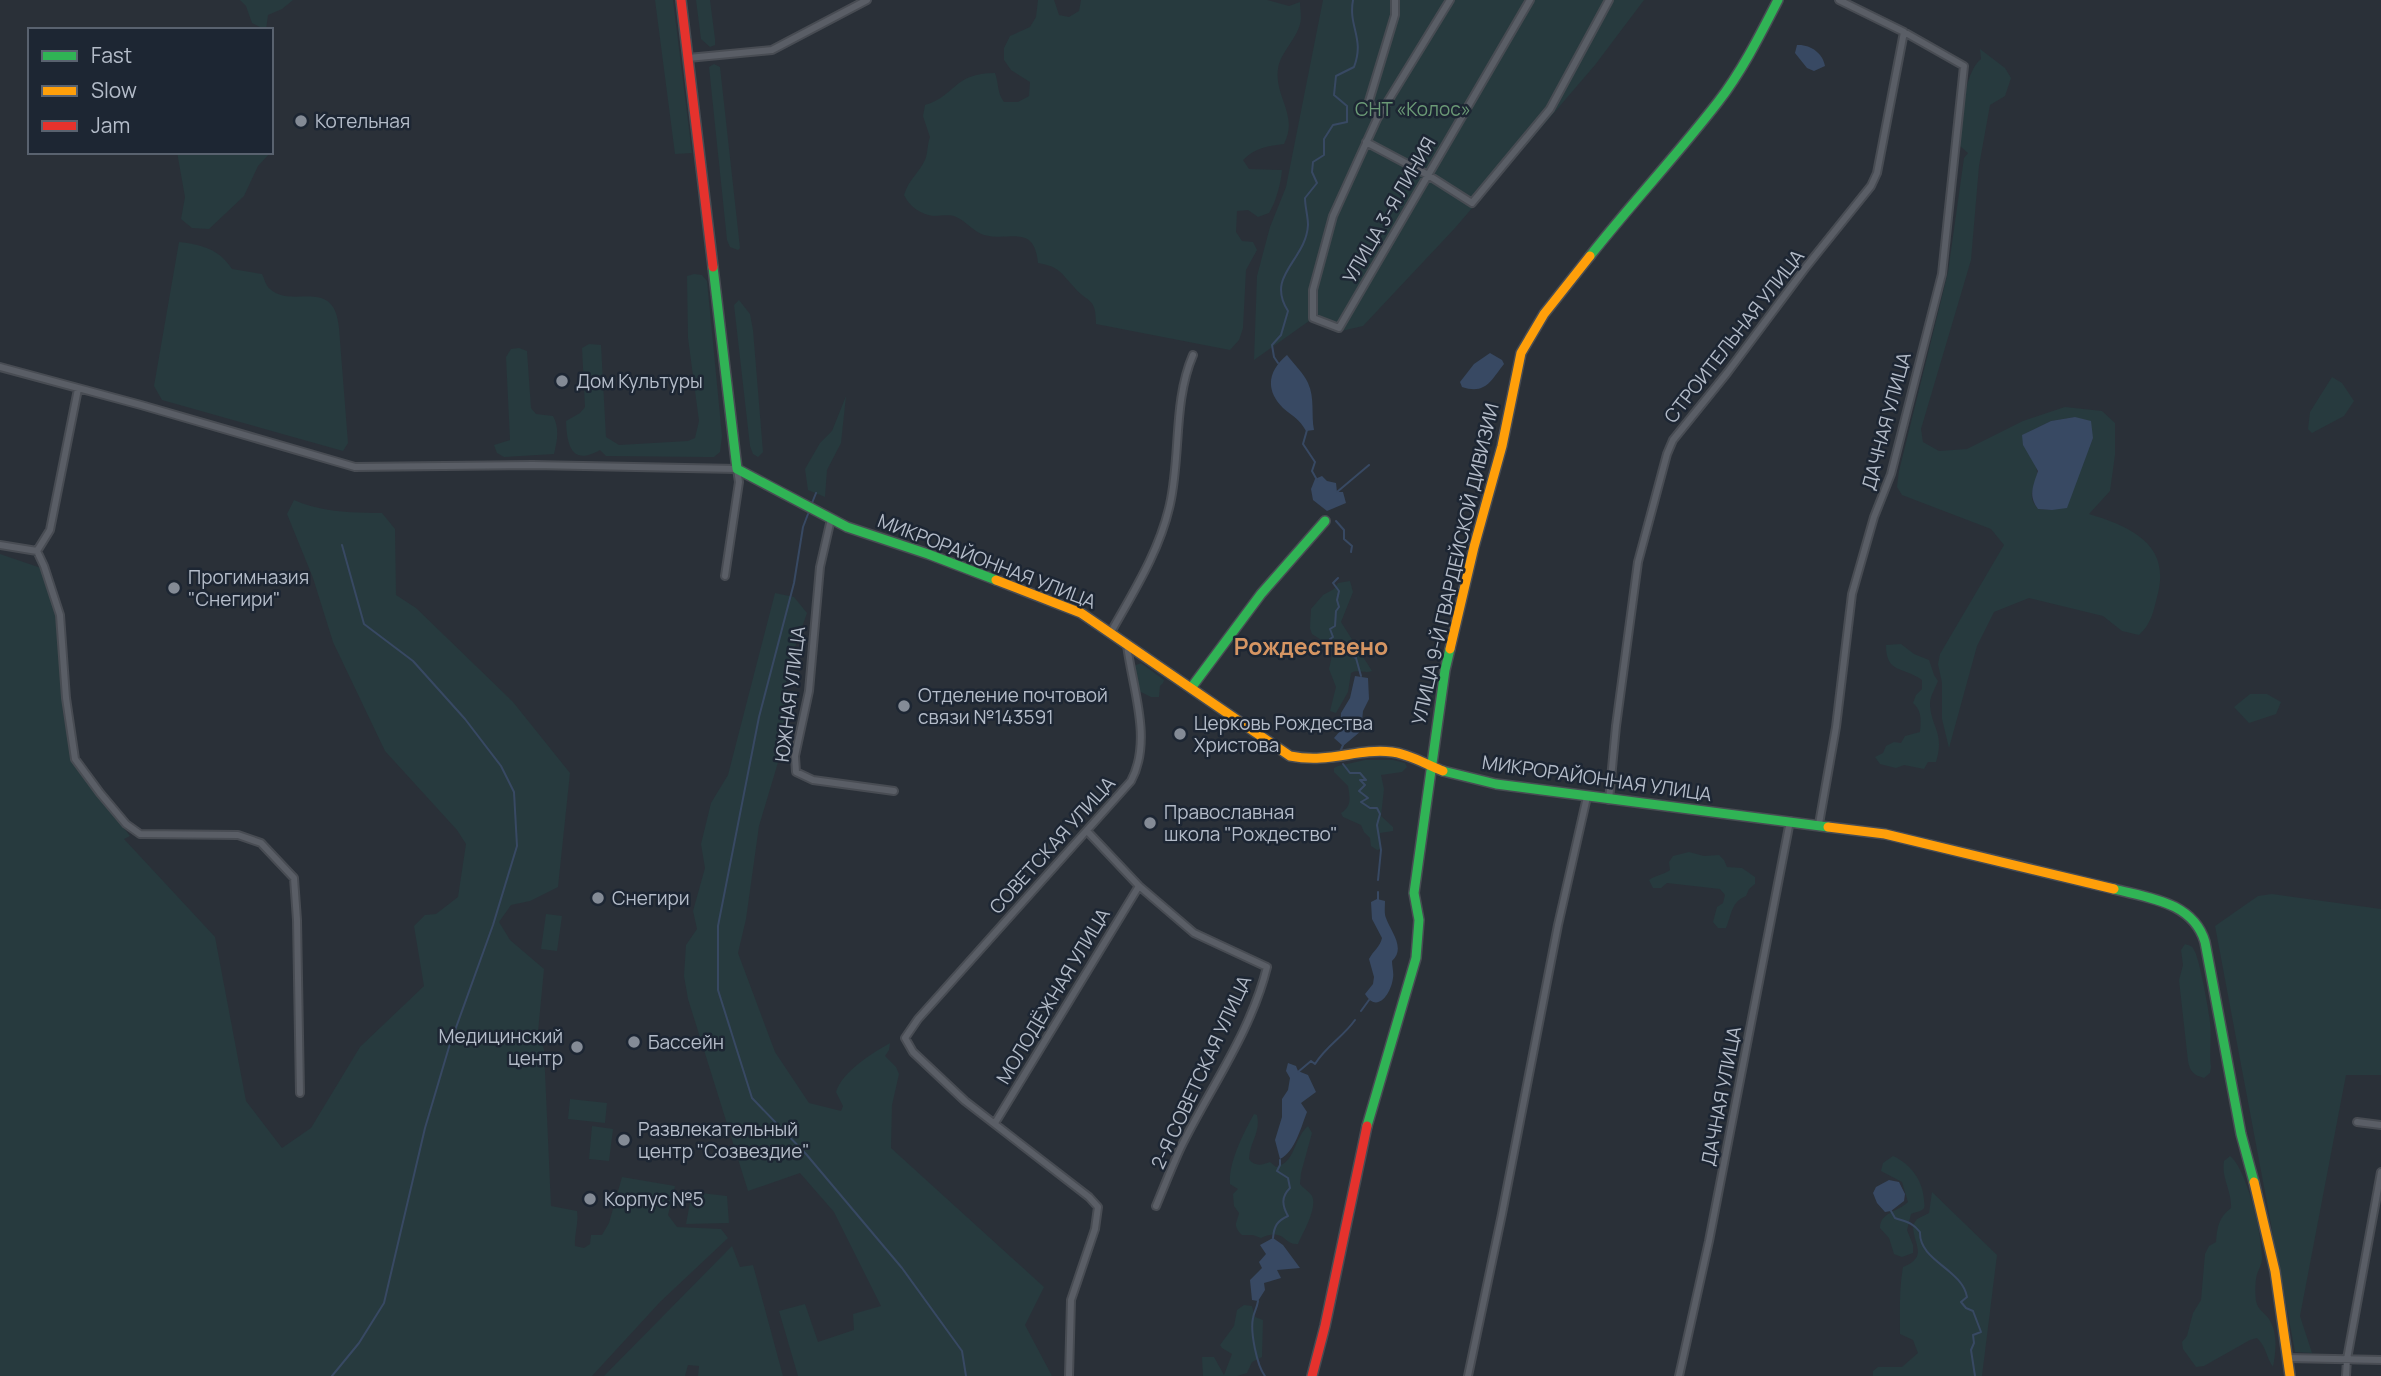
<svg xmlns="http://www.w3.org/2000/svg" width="2381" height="1376" font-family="Manrope,sans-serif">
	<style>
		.green { fill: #273a3e; fill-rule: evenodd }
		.water { fill: #384963 }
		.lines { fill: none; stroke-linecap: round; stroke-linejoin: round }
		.stream { stroke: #384963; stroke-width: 2 }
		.street-casing { stroke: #484c53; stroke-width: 10 }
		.fast-casing { stroke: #484c53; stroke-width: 12 }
		.slow-casing { stroke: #484c53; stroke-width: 12 }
		.jam-casing { stroke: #484c53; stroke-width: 12 }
		.street { stroke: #5a5e66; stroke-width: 6 }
		.fast { stroke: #30b455; stroke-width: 9 }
		.slow { stroke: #ff9f0a; stroke-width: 9 }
		.jam { stroke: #e5322d; stroke-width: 9 }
		.poi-dot { fill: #848b96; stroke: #1d2633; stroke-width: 2.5 }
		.labels { text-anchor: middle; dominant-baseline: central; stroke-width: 5; stroke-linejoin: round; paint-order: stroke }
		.park-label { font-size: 19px; fill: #6b9a76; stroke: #1d2633 }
		.poi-label { font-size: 19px; fill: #b4bcc9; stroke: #1d2633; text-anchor: start }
		.street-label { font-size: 19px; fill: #b4bcc9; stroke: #1d2633 }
		.quarter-label { font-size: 23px; font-weight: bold; fill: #d59563; stroke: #1d2633 }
	</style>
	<rect width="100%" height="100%" fill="#2a3038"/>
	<!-- green -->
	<path class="green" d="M240 0H293L282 9 268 15 266 30 252 23 246 6Z
		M655 0H673L692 153 675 154Z
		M696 0H710L715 39V45L710 47 701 39Z
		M1038 0H1054L1059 15 1069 17 1079 11 1081 0H1267L1289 6 1300 2C1300 9 1302 18 1300 24 1296 40 1280 53 1278 69 1274 97 1299 115 1284 144 1267 146 1255 148 1243 160L1249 169 1282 170C1281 183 1276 202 1269 213L1258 217 1248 210 1237 211 1236 232 1242 241 1253 242 1257 250 1246 270 1243 328 1239 340 1230 350 1096 324C1096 296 1088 304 1074 287 1060 272 1060 267 1038 263 1034 223 1011 242 984 235 974 232 966 221 956 217 950 214 941 216 934 216 921 215 909 206 904 195 909 179 919 173 925 160 928 153 927 145 930 137L923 116 925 105C956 96 953 73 995 73 999 84 997 93 1004 102H1018L1029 96 1030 82 1011 70 1004 60V48L1010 36 1030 27 1036 17Z
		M1323 0H1644L1595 65 1455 228 1363 326 1337 332 1309 321 1254 360 1257 276 1270 227 1286 187Z
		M1980 49 2005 68 2011 78 2005 96 1990 105 1979 166 1971 260 1921 429 1923 442 1939 451 1967 449 2023 421 2065 407 2102 411 2115 423V455L2110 491 2089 514C2132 527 2172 545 2157 597 2153 613 2151 624 2139 635L2122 631 2103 616 2029 598 1994 612 1977 646 1949 748 1942 719V683L1938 664 1940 654 2004 545 1991 529 1902 495 1897 487 1899 471 1948 272 1964 158 1968 153 1960 146C1962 122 1962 75 1981 59ZM2075 417 2093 438 2082 466 2052 510 2038 509C2024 492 2038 488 2037 472 2037 463 2026 444 2023 435L2051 421Z
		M714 64 720 67 740 248 738 250 730 247 727 240 709 67Z
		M177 152H271L258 166 244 196 209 229 192 228 181 219 185 197Z
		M179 242C203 245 219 249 232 269L262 274C264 278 266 286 270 289 293 310 334 275 339 328L348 443 343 451 162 400 154 386Z
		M694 274 702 275 707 281 722 436 720 452 714 457H707L606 456 600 450C572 466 567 446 566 421L580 413 585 407 582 348 589 344 601 345 606 437 619 445 688 441 695 438 699 421 688 338 687 276Z
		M739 300 750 314 753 330 763 452 758 457 753 454 750 446 734 305Z
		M519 348 527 351 531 408 536 414 553 416C560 429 557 441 554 454L504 457 497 453 494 445 510 440 506 357 511 349Z
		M2332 377 2342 383 2354 401 2344 416 2312 433 2308 429 2310 412Z
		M846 396 841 443 827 470 825 497 808 490 805 469 820 443 832 431Z
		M294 500C321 512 352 513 382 513L395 529 396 595 416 608 513 702 570 773 558 887 530 901 511 905 499 922 510 940 544 969 538 1032 544 1050 551 1206 577 1211C579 1224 574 1234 575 1246L584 1248 590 1244 591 1235H602L609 1223 622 1177 675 1186 668 1215 677 1227 721 1229 728 1238 660 1302 592 1376H0V554L41 568 56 599 63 713 73 762 130 836 124 839 215 937 246 1101 282 1148 311 1128 360 1047 424 986 414 926 425 915 436 914 458 897 466 844 457 830 385 751 333 642 313 578 287 514Z
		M1350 581 1353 592 1341 622 1372 671C1365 674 1359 669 1351 673L1348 692 1336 713 1330 711 1336 687 1329 669 1333 651 1329 645 1312 634 1310 628 1311 609 1323 595 1334 589 1338 583Z
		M775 593 794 597 807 613 786 673 788 729 759 826 746 919 738 953 775 1052 809 1103 841 1111 843 1106 836 1092C843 1071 871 1054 890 1043L889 1050 885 1056 896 1067 899 1074 892 1105 891 1148 1044 1287 1025 1325 1052 1376H798L779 1311 805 1304 818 1342 854 1330 853 1314 881 1306 834 1212 800 1173 748 1191 688 999 684 976 686 945 697 929 693 911 705 868 701 844 711 803 728 775Z
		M1901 644 1914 654 1929 660 1934 675 1938 681C1935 689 1930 696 1930 704 1931 728 1945 732 1936 762H1928L1924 769 1904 765 1896 768 1880 764 1875 757 1883 753 1886 746 1894 742 1901 743 1905 736 1920 732C1921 720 1922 711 1913 703L1916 695 1922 689V680C1903 666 1886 674 1886 645Z
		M1141 663 1164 680 1163 683 1160 686 1159 697H1151L1137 690 1134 666Z
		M2250 694H2267L2281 702 2276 714 2249 723 2234 707Z
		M1365 760H1393L1405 763 1407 767 1402 772 1381 775 1384 789 1381 816 1393 827V831L1380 833 1381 849 1377 850 1371 846 1370 838 1364 832 1361 825 1343 817 1341 813C1352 806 1350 798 1348 786L1334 772V768L1338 766Z
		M1689 852 1704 856 1719 855 1724 860 1727 867 1742 868 1755 877V884L1749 889 1746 896C1731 902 1732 914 1726 928H1718L1713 922 1717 907 1723 903 1725 895 1720 889 1667 883 1661 888H1653L1649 880C1656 875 1663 875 1670 870L1669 862 1673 856Z
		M2272 894 2381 909V1075H2346L2300 1316 2312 1353 2295 1352 2215 926 2258 896Z
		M546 914 562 916 557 951 541 949Z
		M2185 944C2190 946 2192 945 2194 950 2199 956 2209 1011 2210 1022 2212 1037 2209 1052 2211 1067L2210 1073 2204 1078C2194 1075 2190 1072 2188 1061L2179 980 2183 965 2181 950Z
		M570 1099 607 1103 605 1123 568 1119Z
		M1254 1114 1257 1115C1261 1133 1250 1141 1249 1159 1255 1167 1262 1165 1270 1162L1276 1167C1296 1162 1293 1139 1308 1126L1312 1133 1301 1173 1300 1184C1303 1188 1310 1192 1312 1196 1318 1208 1302 1234 1298 1244 1282 1245 1286 1227 1261 1238L1253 1235H1242C1232 1225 1237 1223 1239 1213L1234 1206 1233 1194 1238 1189 1230 1184C1228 1163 1244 1132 1254 1114Z
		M592 1126 613 1129 609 1161 589 1159Z
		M1893 1156C1911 1164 1923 1181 1924 1200 1924 1205 1926 1207 1922 1210 1919 1212 1915 1212 1911 1214L1907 1230 1913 1245V1253L1902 1257 1894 1254 1889 1238 1880 1228C1880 1212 1898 1212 1908 1202L1902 1182 1881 1171 1883 1163Z
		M2230 1156C2247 1169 2263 1237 2262 1259 2262 1264 2259 1269 2257 1274 2255 1282 2255 1293 2256 1301 2258 1310 2264 1312 2269 1319 2278 1332 2276 1352 2273 1367 2266 1357 2266 1346 2257 1338L2250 1340 2204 1366 2196 1367 2183 1349 2182 1342 2187 1336 2193 1313 2201 1300 2205 1254 2209 1246 2216 1242C2217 1227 2219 1217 2231 1208 2232 1191 2221 1178 2224 1161Z
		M692 1192 727 1196 729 1223 686 1224Z
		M1932 1192 1997 1255 1982 1376H1873V1371L1878 1367H1902L1918 1353 1913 1340 1900 1334C1900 1311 1899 1289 1903 1267 1929 1256 1913 1245 1913 1225L1917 1219 1929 1213Z
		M732 1246 740 1267 753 1265 783 1376H698L699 1366 688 1365 685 1376H604Z
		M1244 1305 1252 1306 1255 1317 1263 1320 1262 1357 1252 1362 1247 1373 1237 1376H1203L1202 1357H1214L1224 1375 1232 1354 1222 1348 1220 1345 1234 1326 1237 1310Z"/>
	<!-- water -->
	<path class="water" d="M1797 45C1810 44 1823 53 1825 66L1814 71 1807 68 1795 53Z
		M1490 353 1502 360 1504 364C1491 380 1486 395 1462 387L1460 382 1474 364Z
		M1287 355C1294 364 1304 374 1308 383 1315 398 1311 415 1314 430L1306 431C1299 418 1293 417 1283 408 1264 389 1269 370 1287 355Z
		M2075 417 2091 421 2093 438 2067 508 2052 510 2038 509C2028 496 2033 486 2038 471L2023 445 2022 435 2051 421Z
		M1322 476 1327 481 1336 483 1337 492H1343L1346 503 1327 511 1313 500 1311 489 1315 479Z
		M1355 676 1368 678 1369 699 1363 711 1361 731 1343 746 1334 738 1340 731 1341 713 1350 698Z
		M1377 899 1385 901C1385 907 1384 913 1386 918 1391 932 1406 948 1392 961 1392 966 1394 973 1393 978 1391 994 1377 1014 1365 994L1373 984 1374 977 1369 959C1373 951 1380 947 1382 938L1372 919 1371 902Z
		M1288 1063 1296 1066 1298 1071 1308 1075 1316 1092 1301 1103 1307 1112C1301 1127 1295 1152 1280 1159L1275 1140 1282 1117V1099L1288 1090 1290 1078 1286 1071Z
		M1889 1180 1899 1182 1905 1194 1904 1201 1891 1211 1885 1212 1877 1203 1873 1193 1876 1187Z
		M1273 1238 1283 1245 1300 1268 1277 1270 1281 1278 1264 1283 1265 1290 1258 1301 1252 1300 1250 1280 1262 1268 1259 1262 1266 1254 1260 1245Z"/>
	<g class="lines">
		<!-- stream -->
		<path class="stream" d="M1278 363 1274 357 1272 345 1281 335 1288 311C1265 275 1306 261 1308 225 1308 216 1305 207 1305 198L1317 183 1312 172 1313 162 1324 155V139L1333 125 1347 122V106L1334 95 1336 76 1354 67C1365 38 1348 27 1353 0
			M1307 430 1303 444 1315 462 1312 471 1317 480
			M1337 492 1369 465
			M812 503 816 493
			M808 514 803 527 794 583 759 717 718 926V990L752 1098 806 1154 902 1268 962 1351 966 1376
			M1336 521 1344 530V539L1352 546 1351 552
			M1338 578 1333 583 1339 591 1337 600 1339 607 1336 611 1335 626 1330 629 1333 637 1330 639 1335 645H1343L1346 653 1356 658 1361 676
			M1340 752 1343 745
			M1343 764 1350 773H1360L1366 780H1360L1365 785 1359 791 1368 798 1361 802 1370 808H1377L1380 814 1377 825 1381 850 1378 880
			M1378 901V892
			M1361 1011 1369 1000
			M1298 1072 1311 1061 1315 1064C1326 1046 1343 1037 1355 1020
			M1891 1211 1895 1218C1906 1222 1912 1222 1920 1232 1919 1261 1962 1269 1967 1297L1961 1302 1966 1308 1973 1311 1981 1332 1973 1335 1974 1343 1971 1350 1975 1376
			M1273 1238C1274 1226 1277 1221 1288 1216 1282 1205 1281 1197 1290 1188L1288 1178 1277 1171 1280 1165V1160
			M1258 1301C1257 1308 1254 1312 1253 1318 1250 1332 1257 1366 1265 1376
			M332 1376 359 1343 384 1303 425 1128 449 1047 493 925 517 846 514 792 501 766 465 719 413 661 364 624 342 545"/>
		<defs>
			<path id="street" d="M1450 0 1377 119 1333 216 1313 290V318L1339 328 1530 0
				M688 58 772 50 867 0
				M1377 119 1369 101 1395 15V0
				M1366 142 1428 175 1472 203 1550 109 1609 0
				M0 367 141 405 355 467 533 465 737 469 739 482 725 576
				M831 519 820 567 809 691 795 756 796 772 813 780 894 791
				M0 545 37 551 50 530 78 389
				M37 551 44 566 60 615 66 698 75 759 100 793 126 824 140 834 238 835 261 843 294 878 297 920 300 1093
				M1111 632C1134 591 1160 550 1170 504 1181 455 1173 401 1193 355
				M1609 800 1616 726 1638 562 1667 454 1673 440 1727 373 1806 267 1871 186 1877 173 1904 32
				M1819 824 1836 727 1852 594 1874 517 1891 474 1942 274 1964 66 1904 32 1839 0
				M1087 831 1139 886 1194 933 1267 967C1251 1032 1210 1088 1181 1147 1172 1166 1164 1187 1156 1206
				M2357 1122 2381 1125
				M995 1123 1139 886
				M2288 1358 2381 1360
				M1069 1376 1071 1300 1095 1229 1098 1207 1089 1197 965 1101 913 1052 905 1038 918 1019 1131 781C1153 740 1132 687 1127 645
				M1468 1376 1502 1214 1558 925 1587 797
				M1679 1376 1709 1241 1790 821
				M2346 1376 2347 1359 2381 1172"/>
			<path id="fast" d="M1590 256C1631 204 1677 155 1718 102 1742 71 1760 35 1778 0
				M713 267 737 469 847 527 928 554 996 580
				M1191 688 1261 594 1325 521
				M1443 771 1496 784 1828 827
				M2114 889C2149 898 2193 902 2205 942L2241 1134 2254 1182
				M1367 1126 1416 958 1419 920 1414 893 1445 670 1450 649"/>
			<path id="slow" d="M996 580 1081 613 1290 756C1330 764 1356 748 1392 752 1410 754 1427 765 1443 771
				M1450 649 1474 547 1502 446 1521 353 1544 314 1590 256
				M1828 827 1885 834 2114 889
				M2254 1182 2275 1271 2290 1376"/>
			<path id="jam" d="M681 0 713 267
				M1312 1376 1325 1326 1367 1126"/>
		</defs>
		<!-- street casing -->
		<use href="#street" class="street-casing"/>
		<!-- fast casing -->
		<use href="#fast" class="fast-casing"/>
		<!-- slow casing -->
		<use href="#slow" class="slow-casing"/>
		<!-- jam casing -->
		<use href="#jam" class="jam-casing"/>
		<!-- street -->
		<use href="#street" class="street"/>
		<!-- fast -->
		<use href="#fast" class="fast"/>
		<!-- slow -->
		<use href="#slow" class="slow"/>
		<!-- jam -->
		<use href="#jam" class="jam"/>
	</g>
	<!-- markers -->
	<g class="poi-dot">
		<circle cx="301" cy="121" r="7"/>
		<circle cx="562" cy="381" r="7"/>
		<circle cx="174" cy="588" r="7"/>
		<circle cx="904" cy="706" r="7"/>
		<circle cx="1180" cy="734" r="7"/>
		<circle cx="1150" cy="823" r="7"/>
		<circle cx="598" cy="898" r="7"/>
		<circle cx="634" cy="1042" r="7"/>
		<circle cx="577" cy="1047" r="7"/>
		<circle cx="624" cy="1140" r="7"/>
		<circle cx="590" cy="1199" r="7"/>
	</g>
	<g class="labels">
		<!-- park labels -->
		<g class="park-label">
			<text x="1413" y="109">СНТ «Колос»</text>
		</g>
		<!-- poi labels -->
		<g class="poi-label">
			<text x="315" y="121">Котельная</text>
			<text x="576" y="381">Дом Культуры</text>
			<text x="188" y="577">Прогимназия<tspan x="188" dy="22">"Снегири"</tspan></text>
			<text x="918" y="695">Отделение почтовой<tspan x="918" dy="22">связи №143591</tspan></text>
			<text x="1194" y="723">Церковь Рождества<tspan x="1194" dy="22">Христова</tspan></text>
			<text x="1164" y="812">Православная<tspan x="1164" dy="22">школа "Рождество"</tspan></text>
			<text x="612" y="898">Снегири</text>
			<text x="563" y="1036" text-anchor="end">Медицинский<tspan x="563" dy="22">центр</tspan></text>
			<text x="648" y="1042">Бассейн</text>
			<text x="638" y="1129">Развлекательный<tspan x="638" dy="22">центр "Созвездие"</tspan></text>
			<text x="604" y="1199">Корпус №5</text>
		</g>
		<!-- street labels -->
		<g class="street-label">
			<text transform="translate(1389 210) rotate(-60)">УЛИЦА 3-Я ЛИНИЯ</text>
			<text transform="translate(1734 336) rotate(-52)">СТРОИТЕЛЬНАЯ УЛИЦА</text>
			<text transform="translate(1886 421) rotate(-75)">ДАЧНАЯ УЛИЦА</text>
			<text transform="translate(987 561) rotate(21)">МИКРОРАЙОННАЯ УЛИЦА</text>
			<text transform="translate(1455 564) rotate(-77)">УЛИЦА 9-Й ГВАРДЕЙСКОЙ ДИВИЗИИ</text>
			<text transform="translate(790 694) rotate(-83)">ЮЖНАЯ УЛИЦА</text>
			<text transform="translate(1597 778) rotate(8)">МИКРОРАЙОННАЯ УЛИЦА</text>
			<text transform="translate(1052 845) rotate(-48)">СОВЕТСКАЯ УЛИЦА</text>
			<text transform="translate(1053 996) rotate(-59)">МОЛОДЁЖНАЯ УЛИЦА</text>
			<text transform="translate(1201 1072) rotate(-65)">2-Я СОВЕТСКАЯ УЛИЦА</text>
			<text transform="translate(1721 1096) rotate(-79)">ДАЧНАЯ УЛИЦА</text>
		</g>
		<!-- quarter labels -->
		<g class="quarter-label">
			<text x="1311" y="646">Рождествено</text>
		</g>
	</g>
	<!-- legend -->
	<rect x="28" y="28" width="245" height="126" fill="#1d2633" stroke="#59626f" stroke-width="2"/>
	<rect x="42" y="51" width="35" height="10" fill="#30b455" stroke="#59626f" stroke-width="2"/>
	<text x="91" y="63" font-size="21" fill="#b4bcc9">Fast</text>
	<rect x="42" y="86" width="35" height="10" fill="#ff9f0a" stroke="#59626f" stroke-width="2"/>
	<text x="91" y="98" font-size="21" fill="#b4bcc9">Slow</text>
	<rect x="42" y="121" width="35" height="10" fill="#e5322d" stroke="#59626f" stroke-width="2"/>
	<text x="91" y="133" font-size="21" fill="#b4bcc9">Jam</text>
</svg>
